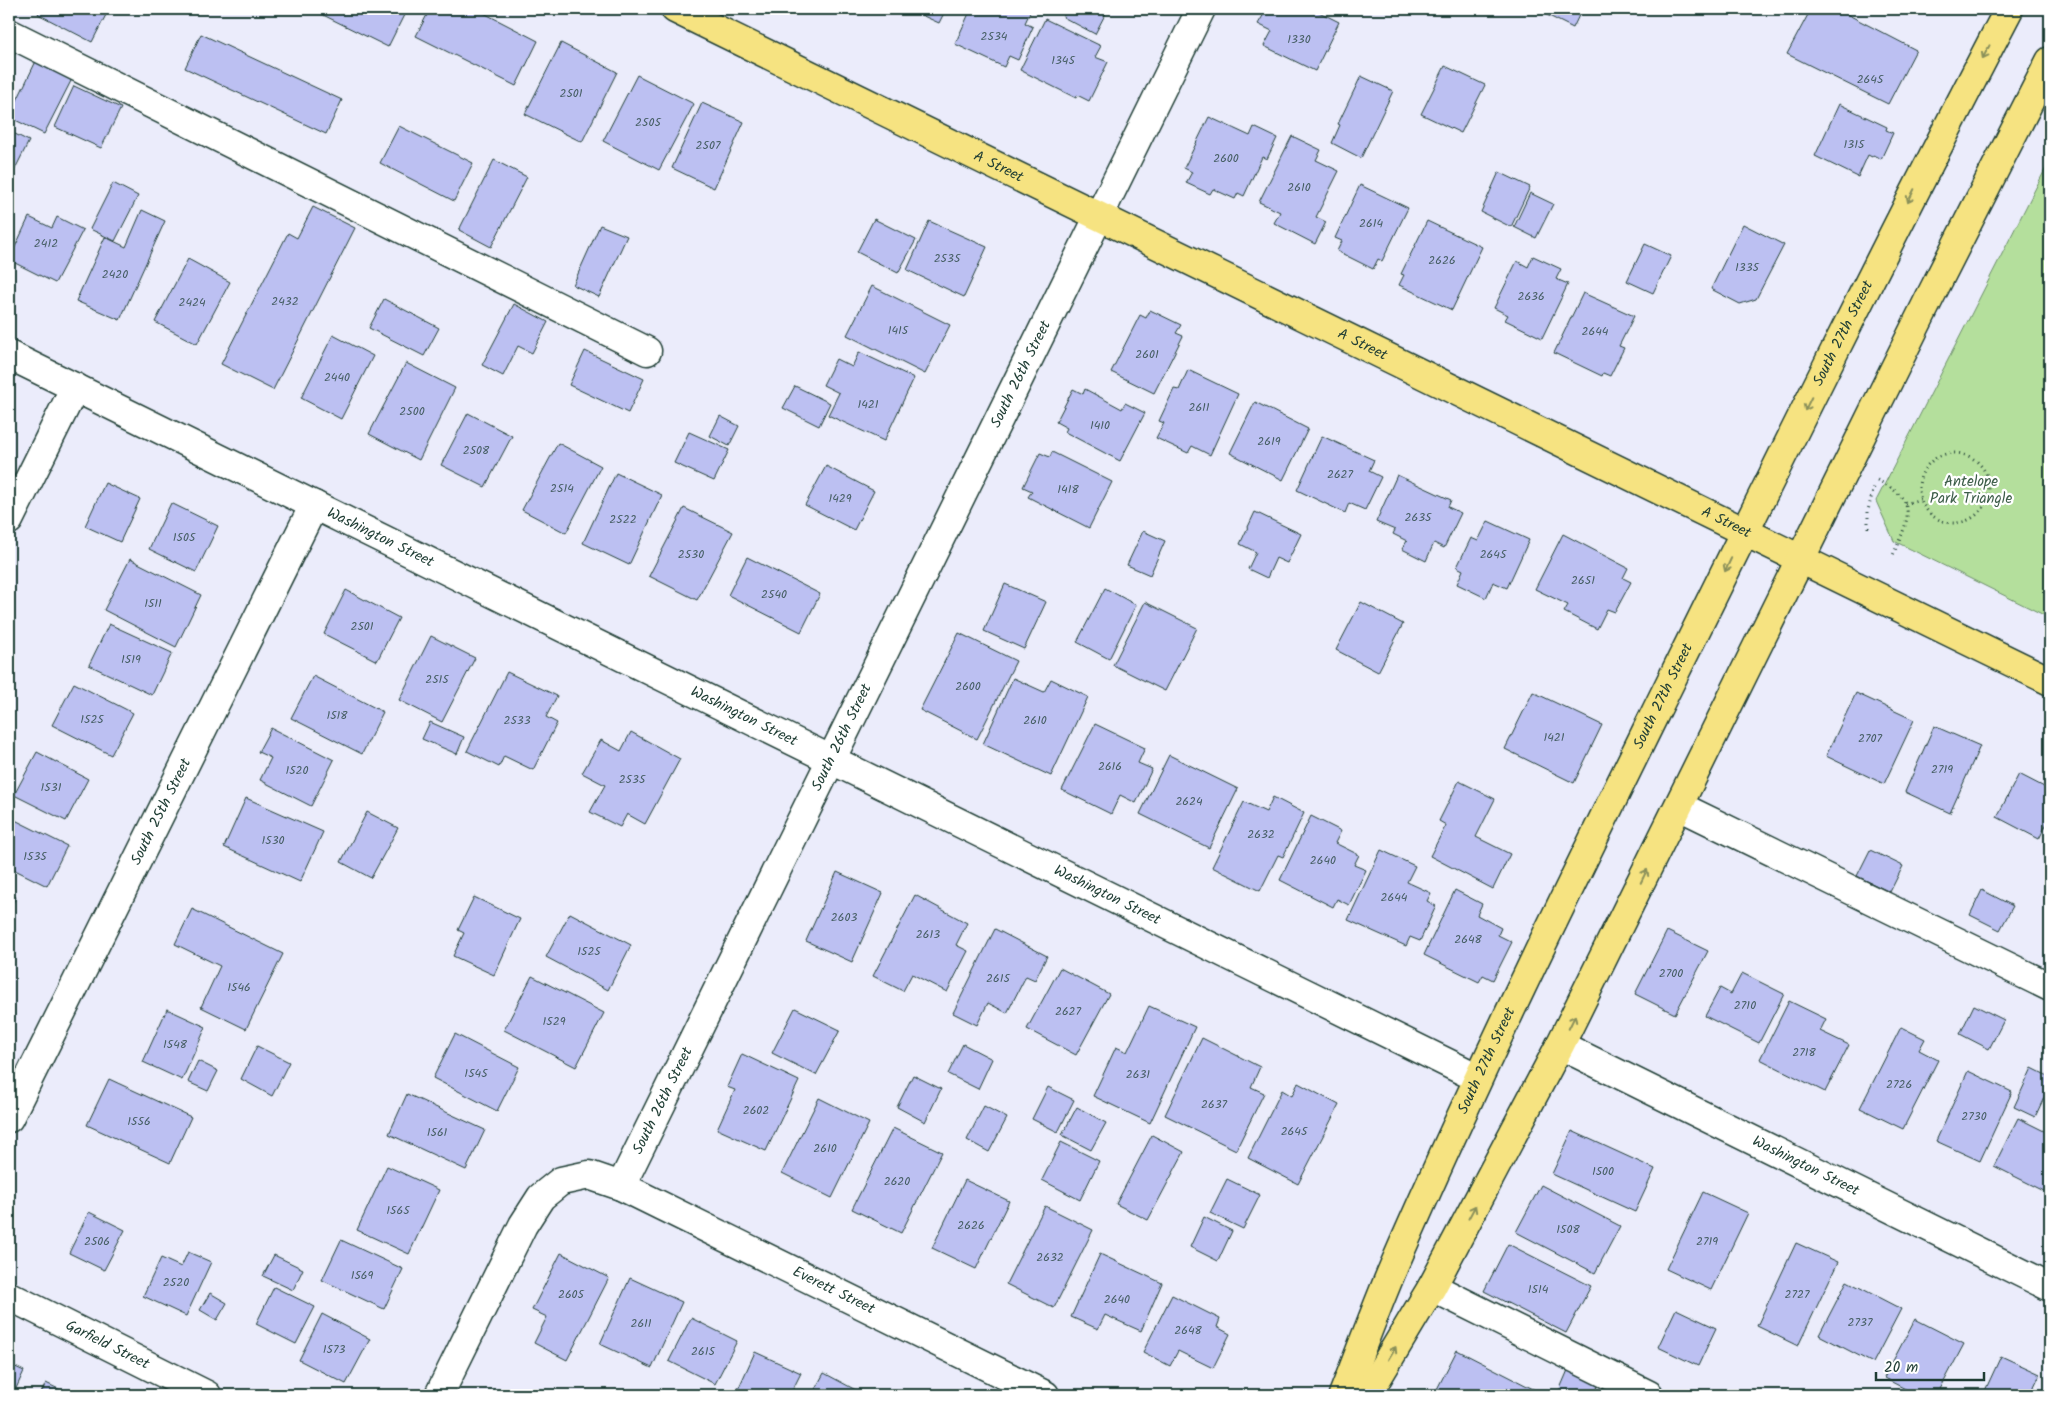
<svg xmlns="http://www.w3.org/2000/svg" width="2059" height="1404" font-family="Kalam,sans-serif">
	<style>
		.green { fill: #b4df9c; stroke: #6a8e68 }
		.building { fill: #bcc0f2; stroke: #1f3d34 }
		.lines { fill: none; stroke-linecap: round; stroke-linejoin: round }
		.minor-casing { stroke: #1f3d34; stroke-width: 31 }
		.major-casing { stroke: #1f3d34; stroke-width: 31 }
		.path { stroke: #1f3d34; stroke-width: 3; stroke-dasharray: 1 4; stroke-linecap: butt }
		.minor { stroke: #fff; stroke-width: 28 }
		.major { stroke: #f6e381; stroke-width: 28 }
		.oneway { stroke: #8a905a }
		.labels { text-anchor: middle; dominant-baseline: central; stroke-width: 4.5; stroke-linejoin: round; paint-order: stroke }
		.number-label { font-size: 12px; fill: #465e64 }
		.street-label { font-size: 15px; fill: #1f3d34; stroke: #fff }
		.park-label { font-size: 15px; fill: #3d5d49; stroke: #fff }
	</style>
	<rect width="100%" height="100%" fill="#ebecfb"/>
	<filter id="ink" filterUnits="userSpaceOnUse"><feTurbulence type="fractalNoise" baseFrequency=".02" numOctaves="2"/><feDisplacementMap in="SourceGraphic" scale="10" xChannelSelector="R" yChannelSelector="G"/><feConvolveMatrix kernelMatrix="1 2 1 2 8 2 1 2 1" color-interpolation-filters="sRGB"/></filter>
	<g filter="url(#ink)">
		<!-- green -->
		<path class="green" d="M2050 160V618L1894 541 1876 501Z"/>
		<!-- building -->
		<path class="building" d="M41 9H109L92 42 38 14Z
			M311 9H407L388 47Z
			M430 9H476L538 41 516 86 416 36Z
			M908 9H946L939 23Z
			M971 9 1031 10 1025 23 1033 27 1018 60 1009 56 1004 67 955 44Z
			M1067 9H1108L1095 34 1063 17Z
			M1267 9H1313L1339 22 1315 71 1264 46 1272 31 1258 24Z
			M1535 9H1582L1573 28Z
			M1811 9H1837L1916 50 1888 104 1787 54Z
			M1045 19 1101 46 1095 57 1108 62 1089 101 1077 95 1076 98 1020 70Z
			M201 34 342 100 326 134 185 68Z
			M561 43 617 72 582 142 525 114Z
			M38 57 74 75 44 134 9 117Z
			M1445 66 1485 85 1461 133 1421 114Z
			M637 75 694 104 659 170 603 141Z
			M1361 76 1393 91 1361 158 1332 143 1340 125 1338 124Z
			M74 86 121 108 101 148 55 127Z
			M702 103 744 122 714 188 672 168Z
			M1839 104 1887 127 1886 130 1893 133 1881 159 1873 155 1872 157 1868 155 1858 177 1815 156Z
			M1209 117 1250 136 1254 127 1277 138 1267 159 1262 157 1244 196 1238 193 1235 199 1213 189 1210 194 1186 183 1192 172 1184 168Z
			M399 126 473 163 454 201 380 163Z
			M9 131 29 141 9 181Z
			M1292 136 1321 150 1316 160 1339 171 1316 217 1326 222 1315 244 1274 223 1280 212 1259 202Z
			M494 160 527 177 491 247 459 230Z
			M1499 172 1530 187 1511 227 1481 212Z
			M113 183 138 196 115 241 90 229Z
			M1360 185 1408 208 1382 261 1378 259 1373 269 1337 251 1342 241 1335 238Z
			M1530 193 1553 204 1536 238 1514 227Z
			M313 207 355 228 273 390 221 364 288 233 297 238Z
			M142 210 165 221 120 320 76 301 105 237 126 247Z
			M29 217 52 228 57 217 83 230 55 283 9 260Z
			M874 219 916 240 898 273 857 252Z
			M929 221 987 247 964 297 907 270Z
			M1427 221 1482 247 1452 310 1399 285 1404 275 1401 274Z
			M1743 224 1784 245 1756 299 1740 304 1711 289Z
			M600 225 627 236 599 297 573 285Z
			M1645 244 1671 256 1653 293 1627 281Z
			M1533 256 1561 269 1556 279 1568 284 1542 338 1505 320 1508 315 1494 308 1517 261 1528 267Z
			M188 259 230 282 197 344 155 322Z
			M872 286 950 325 925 374 847 335Z
			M1583 293 1634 316 1619 346 1624 348 1610 376 1603 373 1602 376 1554 353Z
			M384 299 439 328 424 356 369 328Z
			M514 304 548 322 532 353 518 346 503 376 482 365Z
			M1150 310 1181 325 1176 333 1183 336 1154 393 1111 372 1140 315 1146 318Z
			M333 335 373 356 341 419 301 398Z
			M585 351 644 379 628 413 569 385Z
			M859 352 914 378 884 441 828 415 839 393 823 385 836 359 852 367Z
			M406 363 455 388 419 460 369 434Z
			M1188 370 1238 394 1210 455 1192 446 1188 453 1156 438 1164 423 1159 421 1174 389 1179 390Z
			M795 386 830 403 819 426 783 408Z
			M1073 389 1083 394 1085 389 1122 409 1125 403 1145 413 1120 461 1065 432 1067 428 1056 422Z
			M1255 402 1308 429 1283 480 1230 453Z
			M468 413 512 436 485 487 441 465Z
			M720 416 739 426 729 446 710 436Z
			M689 432 729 450 714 481 674 463Z
			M1322 436 1374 460 1369 471 1381 477 1365 510 1349 503 1345 513 1297 490Z
			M558 443 601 466 566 533 522 510Z
			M1052 452 1112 482 1089 528 1028 497 1032 491 1023 487 1040 453 1050 457Z
			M826 466 874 491 854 530 805 505Z
			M616 473 662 495 629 565 583 543Z
			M1397 475 1451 500 1448 507 1461 513 1444 548 1434 543 1426 561 1402 549 1407 541 1393 534 1395 530 1376 522Z
			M105 483 140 499 120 542 85 526Z
			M171 503 218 526 196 572 149 549Z
			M684 508 733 532 697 600 649 576Z
			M1255 512 1301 534 1287 563 1276 558 1267 578 1248 569 1256 552 1240 544Z
			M1488 521 1529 540 1507 588 1493 582 1486 598 1457 584 1463 570 1457 567 1471 538 1478 541Z
			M1143 531 1165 541 1150 575 1127 565Z
			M1563 534 1628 568 1623 578 1631 582 1615 612 1607 609 1597 629 1564 612 1568 605 1535 589Z
			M747 557 820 594 801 632 728 595Z
			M130 559 201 595 176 647 104 610Z
			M1005 584 1046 602 1024 649 984 631Z
			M1105 588 1136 605 1109 659 1077 642Z
			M346 590 399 618 377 661 324 634Z
			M1145 602 1197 628 1165 691 1113 665Z
			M1361 602 1403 624 1378 672 1336 650Z
			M109 624 172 653 152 695 89 665Z
			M959 633 1016 661 977 739 920 710Z
			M431 636 475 658 442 722 399 700Z
			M507 672 557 696 546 717 557 723 533 770 504 756 499 767 467 751Z
			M313 676 383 712 362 754 291 718Z
			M1013 678 1044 692 1051 679 1088 697 1051 776 983 744Z
			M74 683 133 713 111 755 52 725Z
			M1533 692 1602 725 1574 783 1505 749Z
			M1856 693 1914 720 1884 784 1826 756Z
			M430 722 464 737 457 754 422 739Z
			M1095 724 1145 748 1138 763 1152 769 1136 803 1120 795 1111 814 1062 790Z
			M1934 726 1980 746 1950 813 1905 792Z
			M271 728 334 760 311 806 260 780 271 758 258 752Z
			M631 732 680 759 645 824 627 814 620 827 590 812 605 785 582 773 601 740 621 751Z
			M37 752 88 779 66 821 14 795Z
			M1169 755 1238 789 1209 848 1140 814Z
			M2019 774 2050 790V817L2039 839 1997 817Z
			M1459 781 1495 799 1476 837 1510 854 1493 889 1430 856 1446 825 1439 821Z
			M1273 797 1304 813 1283 857 1278 855 1260 891 1212 867 1244 802 1266 812Z
			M246 798 323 832 300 882 224 847Z
			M367 812 398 828 371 878 341 862Z
			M1311 816 1341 831 1335 843 1359 855 1354 865 1366 870 1349 905 1337 899 1333 907 1280 880Z
			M9 817 67 846 47 886 9 867Z
			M1381 850 1415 866 1407 882 1431 893 1427 901 1436 906 1420 941 1410 937 1406 946 1348 920Z
			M1870 850 1903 866 1890 892 1857 876Z
			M837 872 883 893 852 962 806 941Z
			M1455 890 1482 904 1477 915 1501 928 1498 935 1512 942 1493 980 1483 975 1479 982 1424 955Z
			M1982 890 2013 906 2000 930 1970 915Z
			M9 894 16 897 9 911Z
			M915 895 967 923 956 945 968 951 947 992 912 974 903 991 873 976Z
			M474 897 520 919 494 975 453 956 464 933 458 930Z
			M192 909 283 954 246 1029 201 1007 220 966 175 944Z
			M570 913 631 945 608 990 546 957Z
			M995 929 1047 956 1035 980 1026 976 1007 1013 988 1003 977 1025 953 1013Z
			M1667 931 1708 951 1675 1014 1635 994Z
			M1060 968 1109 994 1076 1055 1027 1029Z
			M1742 973 1784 994 1759 1043 1705 1016 1720 988 1731 994Z
			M532 976 604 1013 576 1067 504 1030Z
			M1789 1001 1826 1019 1820 1031 1849 1045 1825 1092 1760 1059Z
			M1974 1005 2004 1020 1989 1049 1960 1034Z
			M1149 1006 1195 1027 1150 1123 1093 1096 1116 1047 1127 1052Z
			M795 1008 840 1030 816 1075 772 1053Z
			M167 1009 206 1027 182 1080 143 1062Z
			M1901 1027 1925 1039 1919 1050 1938 1060 1903 1129 1860 1108Z
			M455 1034 519 1067 497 1111 433 1078Z
			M1202 1038 1260 1067 1251 1087 1264 1093 1236 1150 1165 1115Z
			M963 1044 992 1059 978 1089 948 1074Z
			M257 1046 289 1062 272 1096 241 1079Z
			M742 1054 799 1081 766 1151 717 1129 735 1090 727 1087Z
			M198 1061 218 1071 208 1091 188 1082Z
			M2032 1068 2050 1077V1085L2035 1117 2014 1107Z
			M1968 1071 2012 1092 1980 1161 1936 1141Z
			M913 1075 941 1089 925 1122 897 1107Z
			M109 1079 191 1117 170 1163 87 1125Z
			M1298 1083 1339 1105 1298 1184 1248 1158 1282 1090 1292 1096Z
			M1048 1087 1074 1100 1058 1132 1032 1119Z
			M407 1094 485 1130 466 1170 389 1134Z
			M819 1098 869 1123 832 1198 782 1173Z
			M984 1106 1007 1118 989 1152 967 1140Z
			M1077 1107 1106 1123 1091 1150 1062 1135Z
			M2018 1118 2050 1134V1194L1994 1166Z
			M893 1128 942 1152 901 1233 852 1209Z
			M1572 1131 1655 1169 1635 1212 1552 1174Z
			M1152 1135 1184 1152 1148 1220 1116 1204Z
			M1061 1142 1099 1161 1080 1200 1042 1180Z
			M387 1166 439 1190 409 1254 357 1230Z
			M1227 1179 1260 1195 1243 1229 1210 1213Z
			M965 1180 1009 1201 976 1269 932 1248Z
			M1541 1185 1620 1226 1595 1273 1516 1232Z
			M1703 1192 1748 1213 1711 1290 1666 1269Z
			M1045 1206 1093 1230 1054 1308 1006 1284Z
			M89 1212 125 1230 104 1270 69 1253Z
			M1204 1217 1232 1231 1218 1261 1190 1247Z
			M341 1240 403 1269 384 1309 322 1280Z
			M1796 1243 1838 1262 1798 1346 1757 1326Z
			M1508 1244 1591 1286 1566 1333 1484 1291Z
			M188 1252 211 1262 186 1316 143 1296 161 1258 181 1267Z
			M561 1253 609 1278 567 1360 534 1343 547 1317 532 1310Z
			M1100 1254 1162 1283 1141 1331 1105 1315 1098 1329 1071 1317Z
			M274 1255 303 1269 293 1290 263 1276Z
			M630 1278 682 1302 652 1368 600 1344Z
			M1847 1281 1901 1309 1873 1363 1819 1335Z
			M274 1287 315 1307 296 1344 256 1324Z
			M210 1293 227 1303 217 1320 200 1310Z
			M1172 1295 1220 1319 1217 1327 1230 1334 1213 1368 1178 1351 1170 1366 1143 1352Z
			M1676 1309 1716 1328 1698 1366 1658 1347Z
			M322 1314 370 1339 346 1384 299 1360Z
			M691 1318 737 1341 715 1384 669 1361Z
			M1915 1319 1964 1344 1937 1395H1917L1884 1378Z
			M1457 1350 1537 1391 1535 1395H1434Z
			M755 1352 801 1373 790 1395H739L736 1394Z
			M2001 1356 2040 1374 2030 1395H1983Z
			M9 1364 24 1371 13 1395H9Z
			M1568 1370 1599 1384 1594 1395H1569L1559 1391Z
			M824 1373 865 1395H812Z
			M46 1383 71 1395H40Z"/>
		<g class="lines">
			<defs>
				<g id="minor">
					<path d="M9 33 647 351"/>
					<path id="s1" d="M9 355 1478 1078"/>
					<path d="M9 520 75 387"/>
					<path d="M1679 806 2050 987"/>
					<path id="s2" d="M1560 1045 2050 1287"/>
					<path id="s3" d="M9 1118 314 505"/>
					<path id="s4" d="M621 1186 1201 9"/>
					<path d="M1432 1287 1649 1395"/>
					<path id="s5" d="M9 1296 207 1395"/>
					<path id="s6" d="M439 1395 523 1225 541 1197 561 1181 589 1175 621 1186 1045 1395"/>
				</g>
				<g id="major">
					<path id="s7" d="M675 9 2050 681"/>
					<path id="s8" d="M1343 1395C1360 1352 1376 1308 1394 1266 1478 1072 1572 882 1665 693 1778 464 1891 235 2009 9"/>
					<path d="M1367 1395 1432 1287 1560 1045 1931 295 2050 61"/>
				</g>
			</defs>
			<!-- minor casing -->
			<use href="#minor" class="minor-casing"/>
			<!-- major casing -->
			<use href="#major" class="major-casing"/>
			<!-- path -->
			<path class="path" d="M1919 488a35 35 0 1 1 70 0a35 35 0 1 1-70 0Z
				M1877 480C1920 501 1909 518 1893 555
				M1905 504 1921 499
				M1868 528V510L1874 487"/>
			<!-- minor -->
			<use href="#minor" class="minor"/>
			<!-- major -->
			<use href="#major" class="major"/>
		</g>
		<!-- one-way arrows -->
		<defs><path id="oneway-shaft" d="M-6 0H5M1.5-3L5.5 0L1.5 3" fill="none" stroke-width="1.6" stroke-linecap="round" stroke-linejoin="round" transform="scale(1.25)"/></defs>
		<g class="oneway">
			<use href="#oneway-shaft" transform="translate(1986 52) rotate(118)"/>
			<use href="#oneway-shaft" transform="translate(1911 196) rotate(116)"/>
			<use href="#oneway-shaft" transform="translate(1808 404) rotate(116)"/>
			<use href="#oneway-shaft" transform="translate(1728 565) rotate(115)"/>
			<use href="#oneway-shaft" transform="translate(1644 876) rotate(-64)"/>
			<use href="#oneway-shaft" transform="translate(1572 1022) rotate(-64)"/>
			<use href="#oneway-shaft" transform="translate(1472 1212) rotate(-62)"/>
			<use href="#oneway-shaft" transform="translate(1392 1353) rotate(-59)"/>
		</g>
	</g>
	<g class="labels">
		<!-- number labels -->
		<g class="number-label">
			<text x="994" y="36">2534</text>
			<text x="1299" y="39">1330</text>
			<text x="1063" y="60">1345</text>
			<text x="1870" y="79">2645</text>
			<text x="571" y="93">2501</text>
			<text x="648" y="122">2505</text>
			<text x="1854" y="144">1315</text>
			<text x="708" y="145">2507</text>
			<text x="1226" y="158">2600</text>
			<text x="1299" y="187">2610</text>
			<text x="1371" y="223">2614</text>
			<text x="46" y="243">2412</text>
			<text x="947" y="258">2535</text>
			<text x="1442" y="260">2626</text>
			<text x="1747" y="267">1335</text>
			<text x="115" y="274">2420</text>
			<text x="1531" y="296">2636</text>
			<text x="285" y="301">2432</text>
			<text x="192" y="302">2424</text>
			<text x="898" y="330">1415</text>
			<text x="1595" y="331">2644</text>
			<text x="1147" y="354">2601</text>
			<text x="337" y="377">2440</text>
			<text x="868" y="404">1421</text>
			<text x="1199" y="407">2611</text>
			<text x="412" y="411">2500</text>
			<text x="1100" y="425">1410</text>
			<text x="1269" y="441">2619</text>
			<text x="476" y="450">2508</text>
			<text x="1340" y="474">2627</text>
			<text x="562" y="488">2514</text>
			<text x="1068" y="489">1418</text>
			<text x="840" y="498">1429</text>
			<text x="1418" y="517">2635</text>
			<text x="623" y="519">2522</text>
			<text x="184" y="537">1505</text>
			<text x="691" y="554">2530</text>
			<text x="1493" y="554">2645</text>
			<text x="1583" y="580">2651</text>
			<text x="774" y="594">2540</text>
			<text x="153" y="603">1511</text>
			<text x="362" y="626">2501</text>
			<text x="131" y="659">1519</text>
			<text x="437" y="679">2515</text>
			<text x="968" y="686">2600</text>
			<text x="337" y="715">1518</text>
			<text x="92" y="719">1525</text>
			<text x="517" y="720">2533</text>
			<text x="1035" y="720">2610</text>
			<text x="1554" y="737">1421</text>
			<text x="1870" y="738">2707</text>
			<text x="1110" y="766">2616</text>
			<text x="1942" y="769">2719</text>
			<text x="297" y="770">1520</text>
			<text x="632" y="779">2535</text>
			<text x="51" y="787">1531</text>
			<text x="1189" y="801">2624</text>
			<text x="1261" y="834">2632</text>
			<text x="273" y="840">1530</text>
			<text x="35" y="856">1535</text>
			<text x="1323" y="860">2640</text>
			<text x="1394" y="897">2644</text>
			<text x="844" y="917">2603</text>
			<text x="928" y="934">2613</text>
			<text x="1468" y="939">2648</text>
			<text x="589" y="951">1525</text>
			<text x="1671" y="973">2700</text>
			<text x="998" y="978">2615</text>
			<text x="239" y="987">1546</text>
			<text x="1745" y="1005">2710</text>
			<text x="1068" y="1011">2627</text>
			<text x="554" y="1021">1529</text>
			<text x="175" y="1044">1548</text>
			<text x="1804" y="1052">2718</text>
			<text x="476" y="1073">1545</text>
			<text x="1138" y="1074">2631</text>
			<text x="1899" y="1084">2726</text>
			<text x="1214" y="1104">2637</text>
			<text x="756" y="1110">2602</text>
			<text x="1974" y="1116">2730</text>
			<text x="139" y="1121">1556</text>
			<text x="1294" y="1131">2645</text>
			<text x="437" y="1132">1561</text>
			<text x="825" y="1148">2610</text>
			<text x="1603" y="1171">1500</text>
			<text x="897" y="1181">2620</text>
			<text x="398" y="1210">1565</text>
			<text x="971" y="1225">2626</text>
			<text x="1568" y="1229">1508</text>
			<text x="97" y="1241">2506</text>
			<text x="1707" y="1241">2719</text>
			<text x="1050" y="1257">2632</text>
			<text x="362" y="1275">1569</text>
			<text x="176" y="1282">2520</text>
			<text x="1538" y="1289">1514</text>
			<text x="571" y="1294">2605</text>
			<text x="1797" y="1294">2727</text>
			<text x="1117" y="1299">2640</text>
			<text x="1860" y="1322">2737</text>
			<text x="641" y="1323">2611</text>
			<text x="1188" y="1330">2648</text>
			<text x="334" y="1349">1573</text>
			<text x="703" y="1351">2615</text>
		</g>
		<!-- street labels -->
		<g class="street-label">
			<text stroke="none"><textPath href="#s7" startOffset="360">A Street</textPath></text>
			<text stroke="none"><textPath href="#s8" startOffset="1174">South 27th Street</textPath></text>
			<text stroke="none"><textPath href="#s7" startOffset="765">A Street</textPath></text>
			<text stroke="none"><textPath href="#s4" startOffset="905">South 26th Street</textPath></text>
			<text stroke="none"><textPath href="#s7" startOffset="1170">A Street</textPath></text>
			<text stroke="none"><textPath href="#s1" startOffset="414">Washington Street</textPath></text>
			<text stroke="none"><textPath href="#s8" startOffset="769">South 27th Street</textPath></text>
			<text stroke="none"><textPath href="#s1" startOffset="819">Washington Street</textPath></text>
			<text stroke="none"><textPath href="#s4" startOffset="500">South 26th Street</textPath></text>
			<text stroke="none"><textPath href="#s3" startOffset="342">South 25th Street</textPath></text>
			<text stroke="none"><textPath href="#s1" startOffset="1224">Washington Street</textPath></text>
			<text stroke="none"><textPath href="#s8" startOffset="364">South 27th Street</textPath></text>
			<text stroke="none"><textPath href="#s4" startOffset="95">South 26th Street</textPath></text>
			<text stroke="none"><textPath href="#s2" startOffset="274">Washington Street</textPath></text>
			<text stroke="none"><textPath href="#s6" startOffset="548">Everett Street</textPath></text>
			<text stroke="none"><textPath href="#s5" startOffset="110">Garfield Street</textPath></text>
		</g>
		<!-- park labels -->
		<g class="park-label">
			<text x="1971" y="482">Antelope<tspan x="1971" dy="17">Park Triangle</tspan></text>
		</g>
	</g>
	<!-- margin -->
	<rect width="2059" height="1404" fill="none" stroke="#fff" stroke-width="30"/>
	<rect x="15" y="15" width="2029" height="1374" fill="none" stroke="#1f3d34" stroke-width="2" filter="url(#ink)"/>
	<!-- scale -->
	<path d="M1876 1372v8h108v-8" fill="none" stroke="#1f3d34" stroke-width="2.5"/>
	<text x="1884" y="1372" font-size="15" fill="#1f3d34" stroke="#ffffff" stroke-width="4" paint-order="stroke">20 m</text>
</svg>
